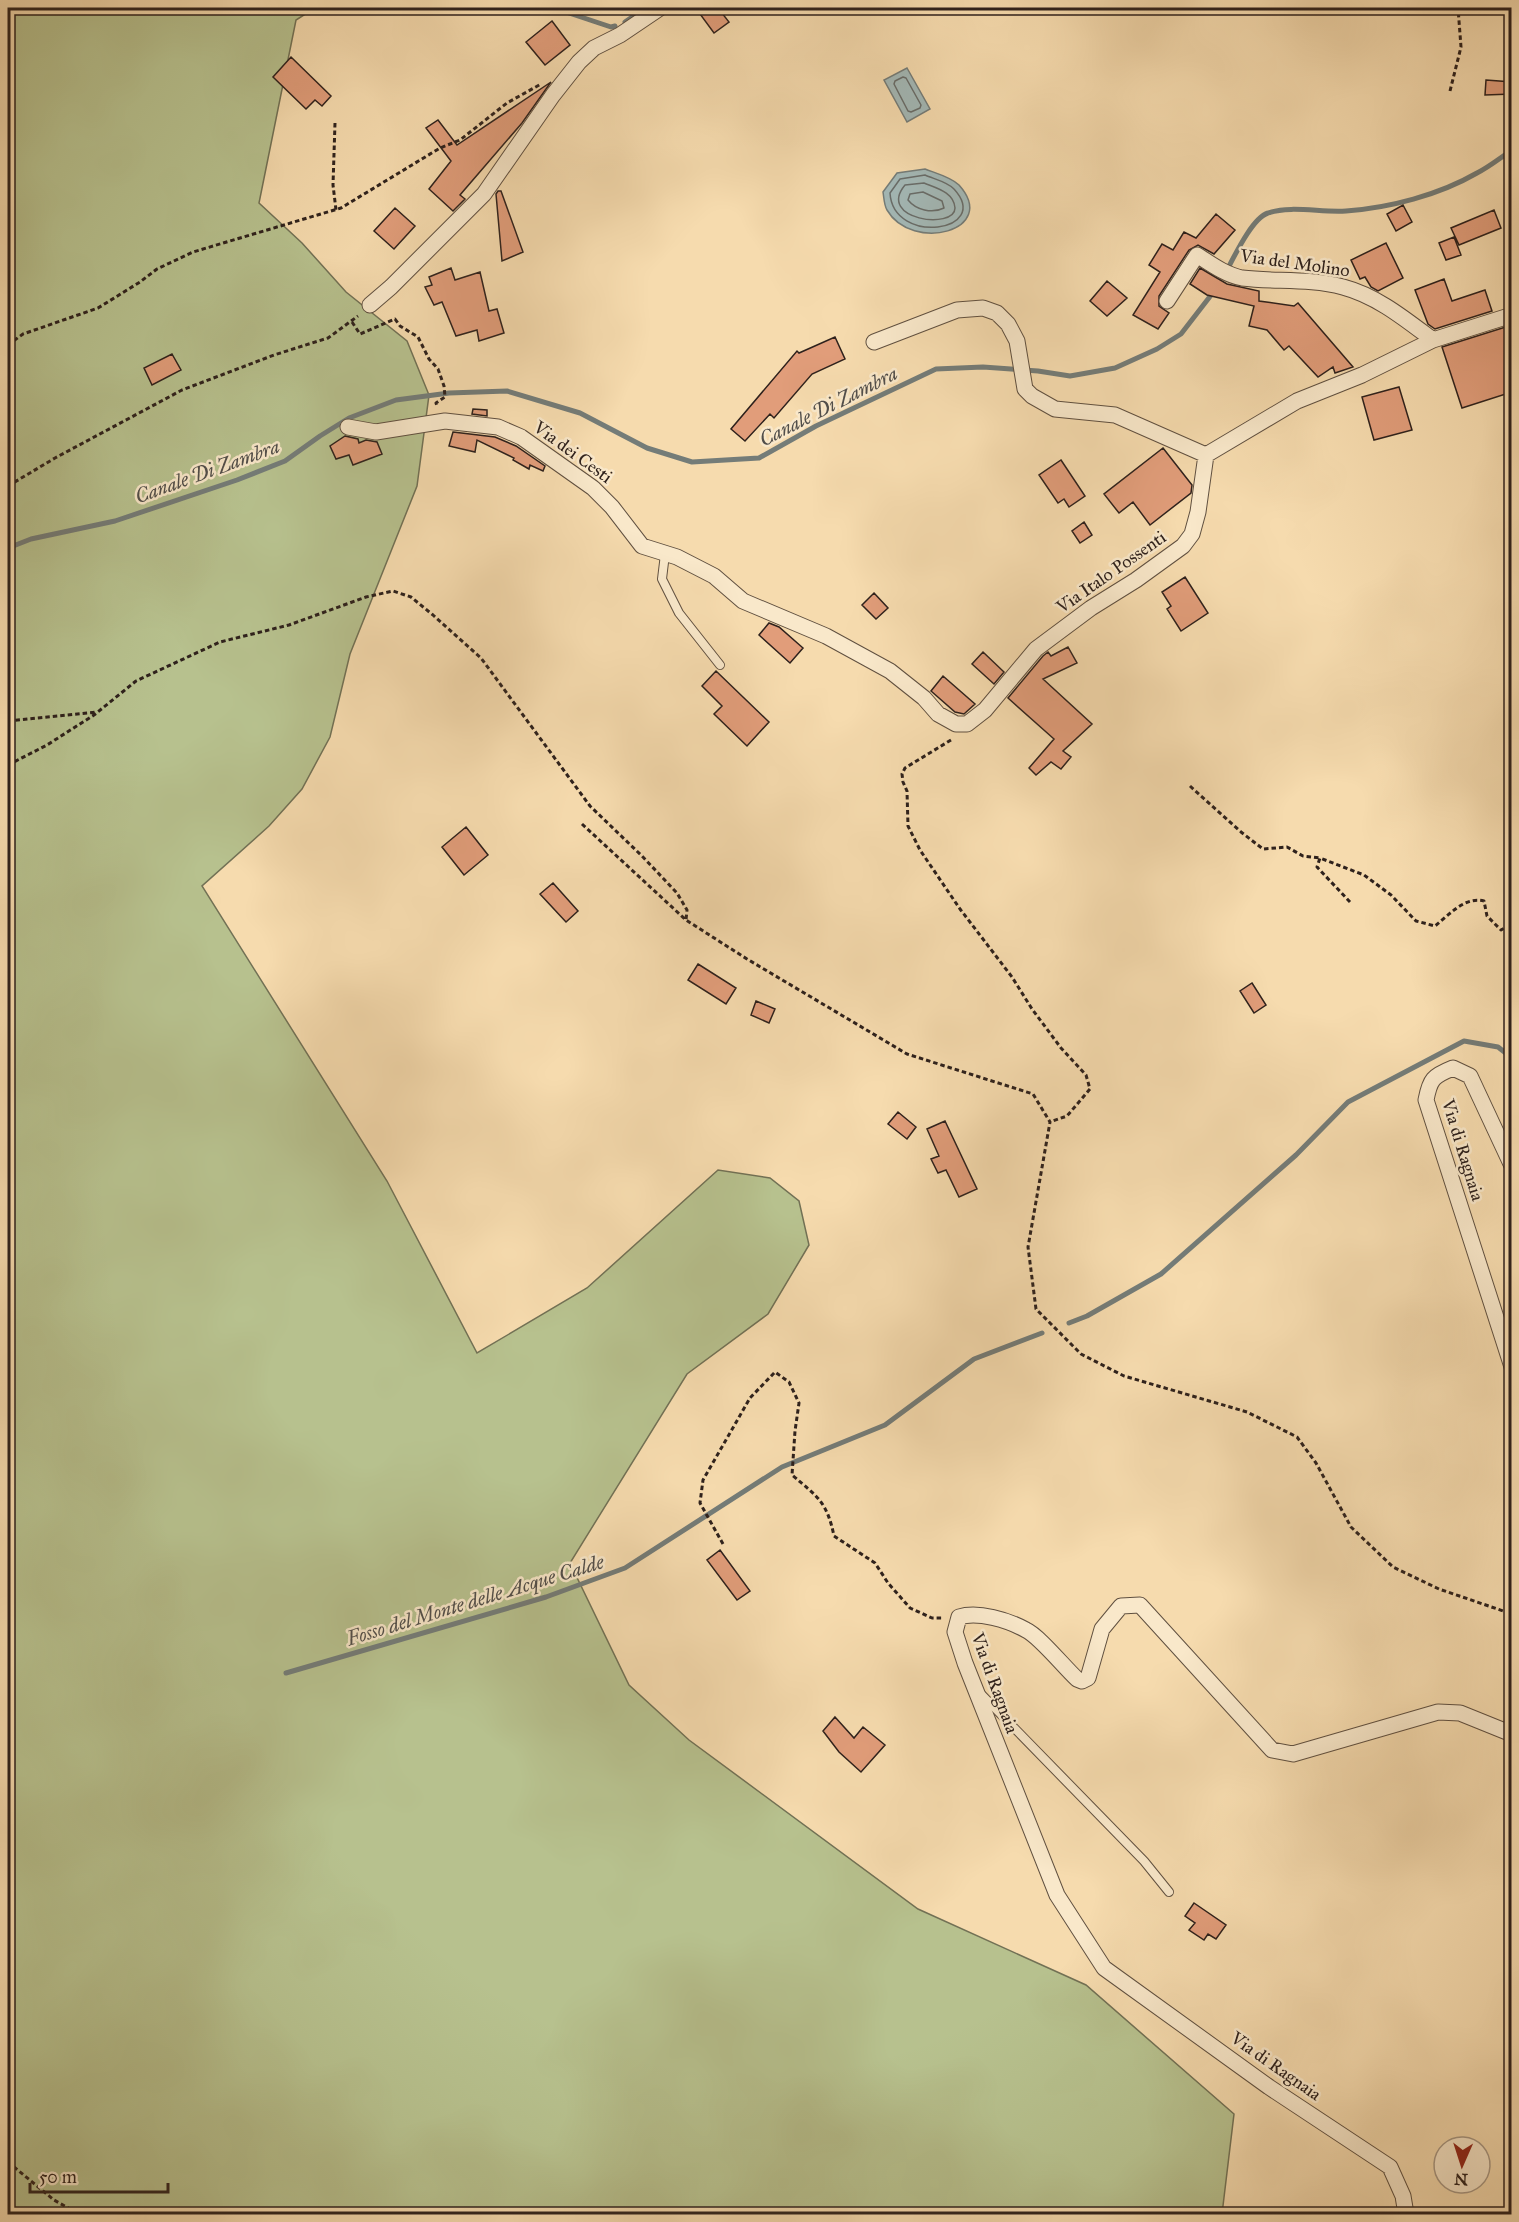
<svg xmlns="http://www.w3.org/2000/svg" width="1519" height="2222" font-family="'IM FELL Great Primer',serif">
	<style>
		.green { fill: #b7c18e; stroke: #727155; stroke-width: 1.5 }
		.water { fill: #a3b8b6; stroke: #747c78; stroke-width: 1.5 }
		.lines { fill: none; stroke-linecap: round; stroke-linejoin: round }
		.shore { stroke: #686c69; stroke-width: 1.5 }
		.stream { stroke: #747c78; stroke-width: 5 }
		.building { fill: #e19d7a; stroke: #2e211c; stroke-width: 1.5 }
		.lane-casing { stroke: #605040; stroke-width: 10 }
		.street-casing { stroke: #605040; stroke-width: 17 }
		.path { stroke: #2e211c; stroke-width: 3; stroke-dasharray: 4.5 3; stroke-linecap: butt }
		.lane { stroke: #f9e8ca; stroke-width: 8 }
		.street { stroke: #f9e8ca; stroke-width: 15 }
		.labels { text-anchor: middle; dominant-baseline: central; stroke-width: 5; stroke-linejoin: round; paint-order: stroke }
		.street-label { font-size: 18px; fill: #2e211c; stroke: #f9e8ca }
		.water-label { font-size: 20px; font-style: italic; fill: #514e4a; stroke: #f9e8ca }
	</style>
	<rect width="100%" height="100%" fill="#f6dbae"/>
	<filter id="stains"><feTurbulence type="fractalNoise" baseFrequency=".00333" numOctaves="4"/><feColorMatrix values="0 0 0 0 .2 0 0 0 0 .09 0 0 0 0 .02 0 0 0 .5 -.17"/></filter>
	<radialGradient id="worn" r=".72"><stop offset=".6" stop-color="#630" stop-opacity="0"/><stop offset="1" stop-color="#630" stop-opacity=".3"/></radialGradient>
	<!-- green -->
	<path class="green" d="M8 8H315L296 20 259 203 302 243 346 292 407 341 429 395 417 486 350 654 330 737 302 789 269 826 202 886 387 1181 477 1353 587 1288 718 1170 770 1178 799 1201 809 1245 768 1314 687 1374 570 1563 629 1685 689 1740 918 1909 1086 1985 1234 2114 1222 2214H8Z"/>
	<!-- water -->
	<path class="water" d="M907 68 930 109 907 122 884 80Z
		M925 169C935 173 951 177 959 185 1000 231 912 253 887 210 884 205 884 198 883 192L897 173Z"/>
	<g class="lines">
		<!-- shore -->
		<path class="shore" d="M903 77 906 78 921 105 920 108 911 112 908 111 894 84 895 81Z
			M925 175C934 179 948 182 954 189 993 232 893 246 890 193L900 179Z
			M924 183C936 188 954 192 955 208 955 230 876 220 905 185Z
			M923 192 942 201 944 208C932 214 916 210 908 200L910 194Z"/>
		<!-- stream -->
		<path class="stream" d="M554 8 611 27 615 26
			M625 22 645 8
			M1226 272C1234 257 1252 218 1268 213 1291 205 1322 213 1346 211 1389 208 1439 195 1477 173 1489 167 1500 158 1512 150
			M8 548 31 539 115 521 237 480 285 461 320 436 349 418 396 400 449 393 507 391 580 413 647 448 692 462 759 458 816 426 936 369 983 367 1038 371 1070 376 1115 368 1157 349 1181 334 1215 290
			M1069 1323 1087 1316 1161 1274 1296 1155 1348 1102 1464 1041 1498 1047 1512 1058
			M286 1673 546 1597 625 1568 782 1467 885 1425 974 1359 1042 1333"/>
	</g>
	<!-- building -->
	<path class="building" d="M709 8H718L729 22 714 33 700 14Z
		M552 21 570 45 545 65 526 42Z
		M291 57 331 96 322 106 315 100 306 109 273 77Z
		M1486 80 1512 82V94L1485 95Z
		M551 82 522 123 460 195 465 199 453 211 429 189 451 161 426 128 438 120 457 145Z
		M498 191H501L523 252 502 261 496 194Z
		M1403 205 1412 222 1396 231 1387 214Z
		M395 208 415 226 394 249 374 231Z
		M1494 210 1501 228 1459 245 1451 228Z
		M1216 214 1235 230 1214 254 1198 245 1189 250 1159 296V306L1169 313 1158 329 1133 315 1160 272 1149 265 1162 244 1173 250 1184 232 1196 238Z
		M1454 237 1461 255 1446 260 1439 243Z
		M1386 243 1403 278 1378 291 1371 287 1365 277 1360 279 1351 260Z
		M451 268 455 280 480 272 489 311 497 309 504 333 479 341 477 330 456 336 442 302 434 305 425 287 432 285 429 277Z
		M1200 268 1227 284 1259 291V301L1294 306 1298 303 1353 367 1335 373 1333 367 1318 377 1289 346 1284 350 1267 330 1249 326 1254 306 1207 295 1190 284Z
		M1444 279 1452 301 1485 290 1492 311 1435 329 1428 324 1415 290Z
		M1107 281 1127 298 1107 316 1090 301Z
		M1512 325V392L1462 408 1442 347Z
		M835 337 845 359 812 374 774 418 770 414 745 441 731 429 797 351 799 353Z
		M172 354 181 370 152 385 144 368Z
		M1399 387 1412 430 1374 440 1362 397Z
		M473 409 487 410V416L472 414Z
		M453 432 495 437 516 446 545 466 543 471 530 465 529 469 513 460 514 458 477 440 475 452 449 446Z
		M345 436 358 439 359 443 366 440 377 442 382 454 353 465 349 455 336 459 330 446Z
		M1163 448 1192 485 1191 493 1150 525 1133 502 1119 513 1104 494Z
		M1061 460 1085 496 1069 507 1064 499 1058 503 1039 475Z
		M1084 522 1092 535 1080 543 1072 531Z
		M1185 577 1208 613 1181 631 1167 609 1171 606 1162 592Z
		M874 593 888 608 876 619 862 605Z
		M769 623 779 627 803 648 790 663 759 635Z
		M1068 647 1077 663 1043 679 1092 724 1063 751 1071 757 1061 769 1051 762 1036 775 1029 768 1054 739 1008 698 1043 656 1048 652 1051 656Z
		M983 652 1004 672 994 684 972 664Z
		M716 671 769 722 747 746 714 714 722 706 702 686Z
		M943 676 975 704 964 714 955 712 931 691Z
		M466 827 488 855 464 875 442 847Z
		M553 883 578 911 566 922 540 894Z
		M698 964 736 988 726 1004 688 980Z
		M1252 983 1266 1005 1254 1013 1240 991Z
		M756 1001 775 1009 769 1023 751 1015Z
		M898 1112 916 1127 907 1139 888 1124Z
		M945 1121 977 1189 959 1197 946 1170 938 1173 931 1159 939 1156 927 1129Z
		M720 1550 750 1591 737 1600 707 1560Z
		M835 1717 854 1738 863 1727 885 1745 861 1772 839 1752 823 1731Z
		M1194 1903 1226 1925 1216 1939 1208 1934 1204 1940 1189 1930 1195 1923 1185 1916Z"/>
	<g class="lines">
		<defs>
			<path id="lane" d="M665 554 662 579 679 613 720 665
				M982 1695 1144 1861 1169 1892"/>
			<path id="street" d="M1167 301 1197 255C1211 264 1226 275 1242 278 1275 282 1310 278 1343 287 1377 296 1405 319 1433 340
				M370 305 391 287 484 194 553 95 579 62 594 48 620 35 660 8
				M874 342 957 310 983 308 997 313 1008 324 1017 341 1025 389 1032 396 1055 409 1115 415 1206 455
				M348 427 376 432 445 421 498 427 521 437 593 488 612 507 642 546 677 557 714 576 743 601 826 636 890 671 924 698 938 714 956 724H967L985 710 1036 649 1091 608 1136 580 1183 546 1192 534 1198 512 1206 455 1297 401 1362 375 1433 340 1512 315
				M1512 1166 1470 1076 1453 1068C1433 1076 1430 1079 1426 1100L1512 1367
				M1406 2214 1403 2196 1390 2167 1269 2087 1104 1968 1057 1895 965 1663 955 1632 959 1617C978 1611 1008 1620 1026 1630 1039 1636 1065 1668 1077 1679L1082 1681 1088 1678 1102 1629 1121 1606 1140 1605 1272 1750 1293 1754 1438 1712 1460 1713 1512 1734"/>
		</defs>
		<!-- lane casing -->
		<use href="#lane" class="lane-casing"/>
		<!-- street casing -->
		<use href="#street" class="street-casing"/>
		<!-- path -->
		<path class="path" d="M621 15 622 8
			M1450 91 1461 47 1458 8
			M335 123 333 185 336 210
			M352 322 360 334 395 319 400 326 418 337 429 359 438 369 444 386 445 397 436 403 437 406
			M8 345 23 334 98 308 140 282 157 269 193 252 341 208 440 148 460 140 507 103 541 84
			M8 486 55 458 182 390 274 355 328 338 358 316
			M8 721 97 712
			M951 740 905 768 902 774 903 782 907 791 908 826 920 850 960 909 1012 977 1032 1009 1061 1048 1086 1075 1090 1089 1067 1116 1050 1122
			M8 765 47 745 94 715 136 681 220 642 289 625 366 597 393 591 411 597 433 615 481 658 590 806 642 856 677 893 687 910 686 920
			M1190 786 1241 832 1263 849 1287 847 1303 856 1320 858
			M582 824 686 920 747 959 907 1054 1033 1094 1050 1122 1028 1247 1036 1309 1081 1354 1124 1376 1247 1412 1297 1437 1316 1463 1351 1527 1393 1567 1439 1589 1512 1614
			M1350 902 1317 867 1320 858 1364 875 1391 895 1416 921 1435 926C1449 915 1465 896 1484 901L1487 916 1501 930 1512 924
			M723 1544 700 1503 703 1480 750 1398 775 1372 789 1382 799 1403 795 1431 792 1475C818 1497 827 1502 834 1536L875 1563 888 1583 910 1608 932 1618H942
			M8 2162 54 2200 79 2214"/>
		<!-- lane -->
		<use href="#lane" class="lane"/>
		<!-- street -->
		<use href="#street" class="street"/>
	</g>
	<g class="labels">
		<!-- street labels -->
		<g class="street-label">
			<text transform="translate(1295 263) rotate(8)">Via del Molino</text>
			<text transform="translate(573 452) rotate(36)">Via dei Cesti</text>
			<text transform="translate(1111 572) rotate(-35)">Via Italo Possenti</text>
			<text transform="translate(1463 1150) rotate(73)">Via di Ragnaia</text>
			<text transform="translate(995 1683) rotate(70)">Via di Ragnaia</text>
			<text transform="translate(1276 2066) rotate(35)">Via di Ragnaia</text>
		</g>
		<!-- water labels -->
		<g class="water-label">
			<text transform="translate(828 406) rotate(-27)">Canale Di Zambra</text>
			<text transform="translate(207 471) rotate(-20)">Canale Di Zambra</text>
			<text transform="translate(475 1600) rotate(-17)">Fosso del Monte delle Acque Calde</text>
		</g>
	</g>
	<!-- margin -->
	<rect width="1519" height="2222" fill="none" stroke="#f6dbae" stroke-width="30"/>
	<rect x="9" y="9" width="1501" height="2204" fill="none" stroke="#2e211c" stroke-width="3"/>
	<rect x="15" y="15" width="1489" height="2192" fill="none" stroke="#2e211c" stroke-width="1.5"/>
	<!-- north arrow -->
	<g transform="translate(1462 2165) rotate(183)"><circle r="28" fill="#f9e8ca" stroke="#a89884" stroke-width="1.5"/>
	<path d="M0-4.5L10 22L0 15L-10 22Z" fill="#8f2418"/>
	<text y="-9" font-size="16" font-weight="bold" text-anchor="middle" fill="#2e211c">N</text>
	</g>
	<!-- scale -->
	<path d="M30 2183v9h138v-9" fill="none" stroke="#2e211c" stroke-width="3"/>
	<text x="39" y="2183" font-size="18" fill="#2e211c" stroke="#f9e8ca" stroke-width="4.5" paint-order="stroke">50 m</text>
	<rect width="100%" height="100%" filter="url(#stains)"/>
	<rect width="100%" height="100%" fill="url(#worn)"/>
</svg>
